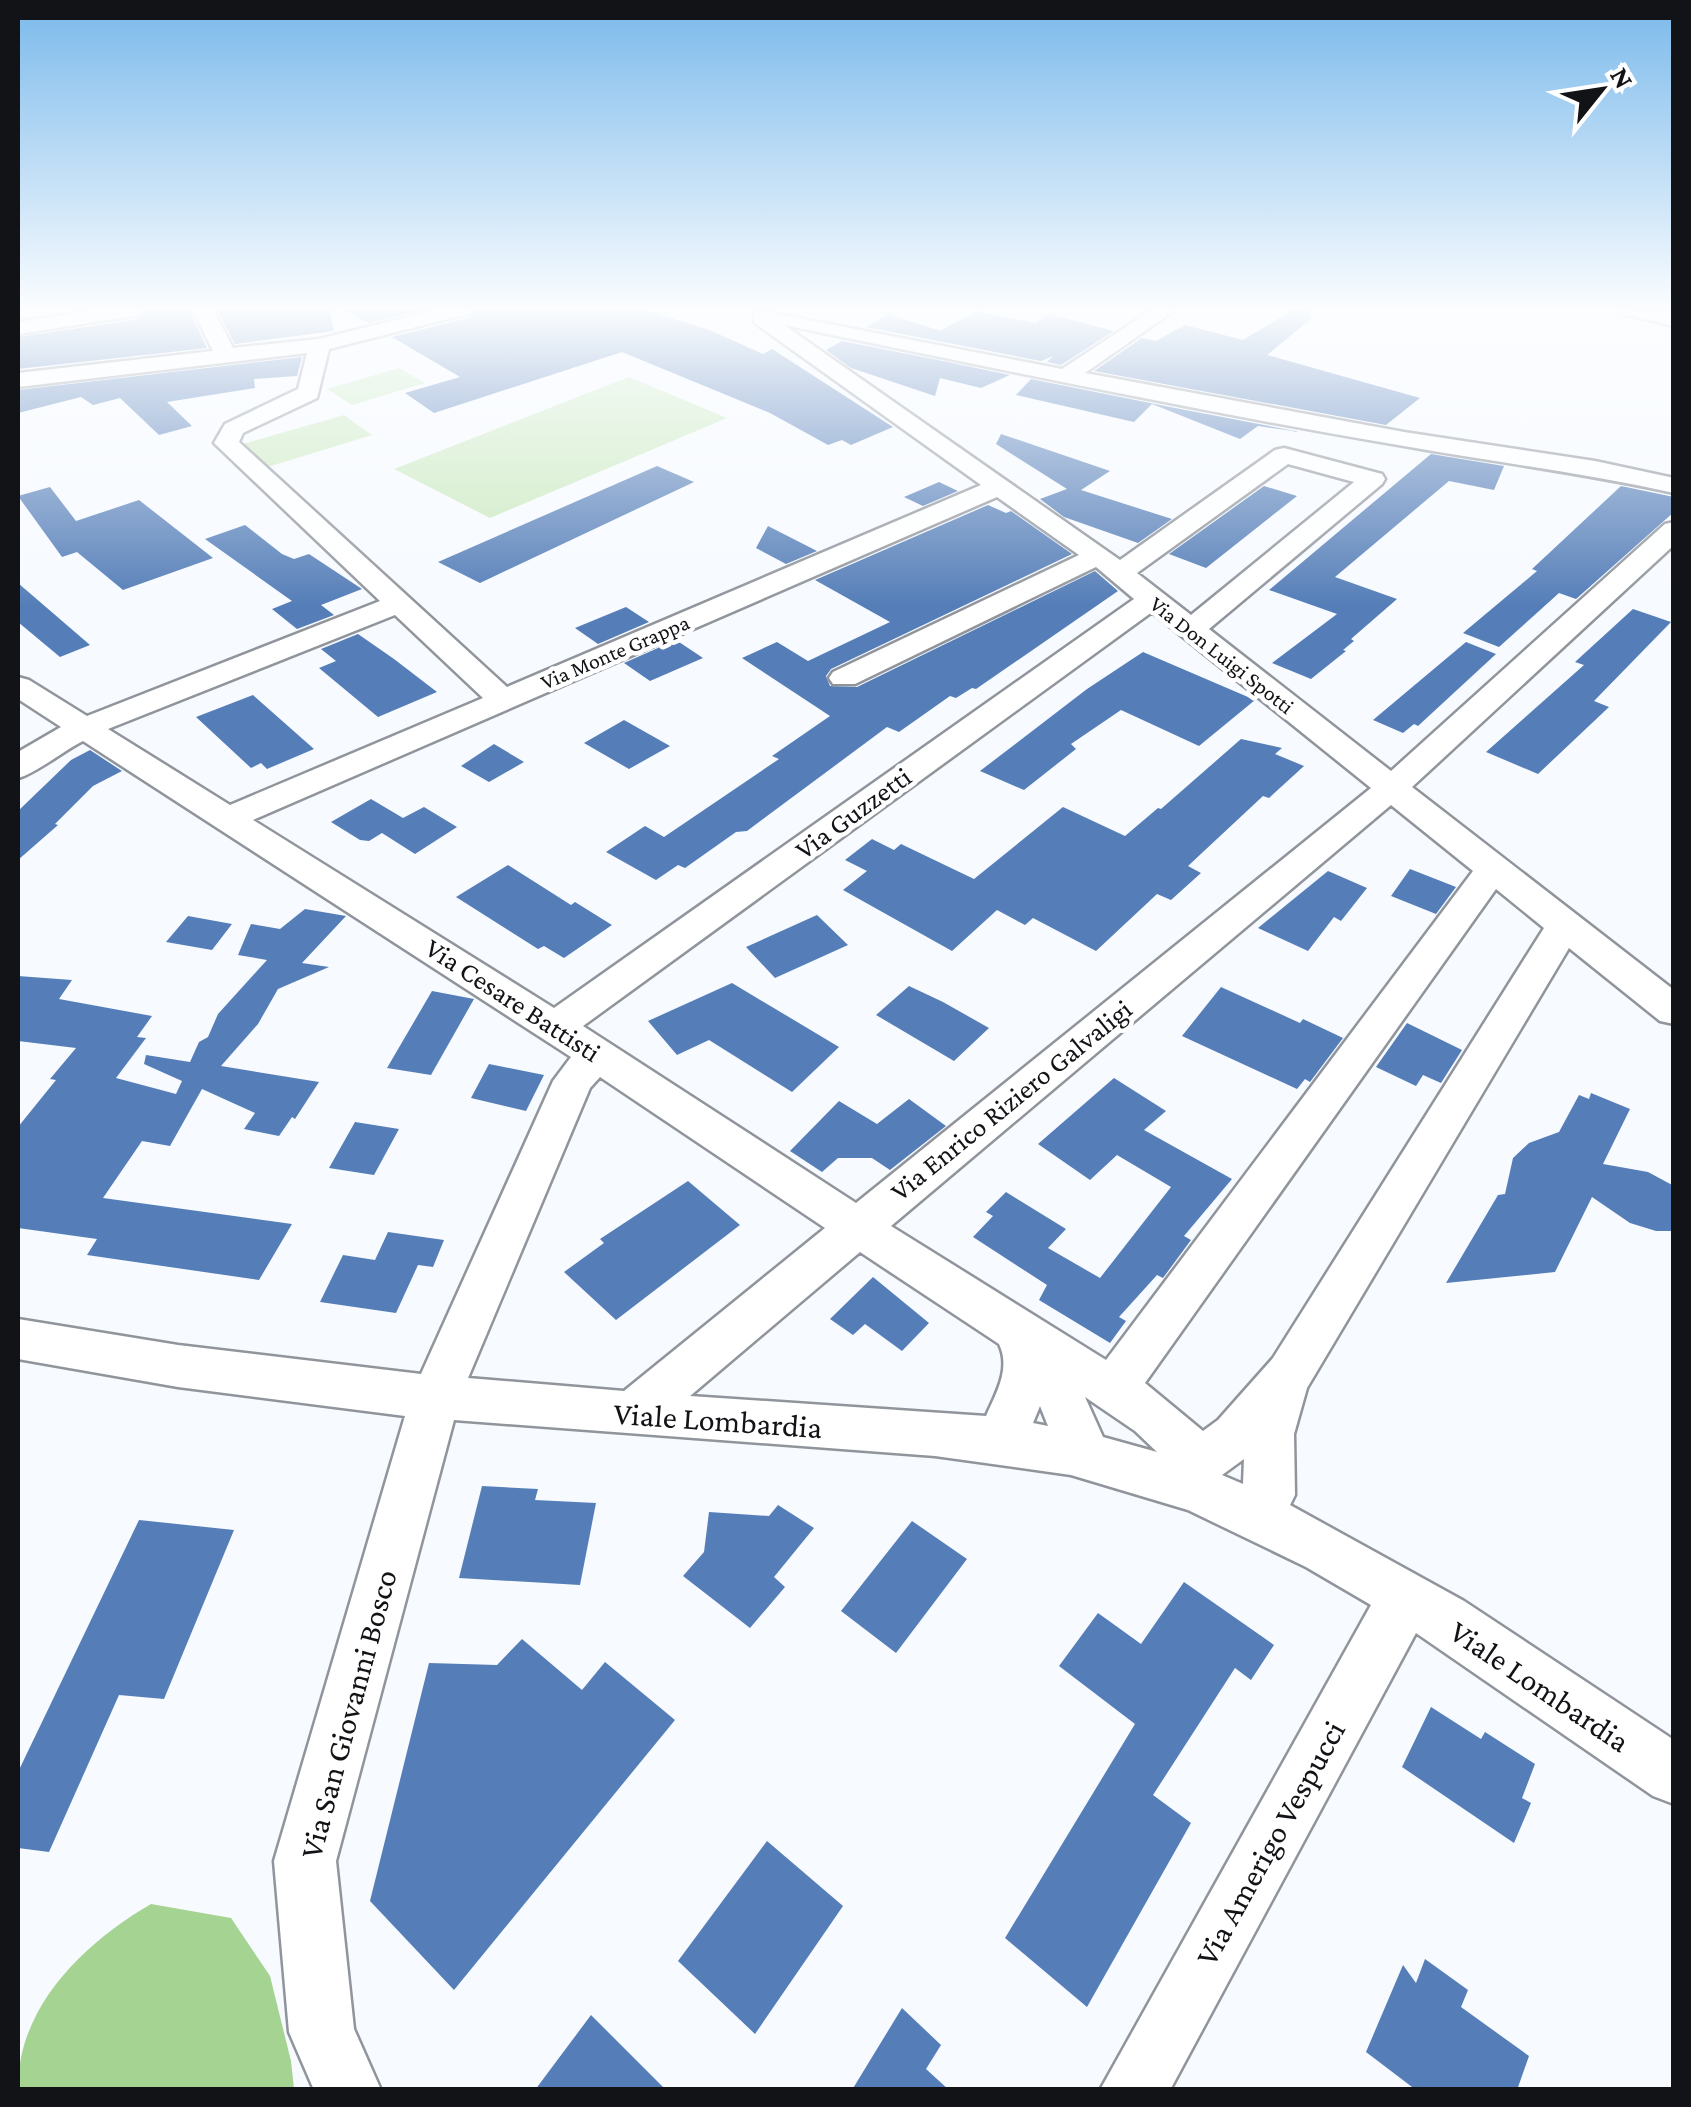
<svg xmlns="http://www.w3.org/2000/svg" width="1691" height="2107" font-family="'Crimson Pro',serif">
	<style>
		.green { fill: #cae9be }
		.forest { fill: #a5d392 }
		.building { fill: #557eb8 }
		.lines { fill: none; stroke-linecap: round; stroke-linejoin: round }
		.minor-casing { stroke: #90959c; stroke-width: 5 }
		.minor { fill: #fff; fill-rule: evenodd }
		.labels { text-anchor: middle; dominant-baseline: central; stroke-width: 9; stroke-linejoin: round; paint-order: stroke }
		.far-street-label { font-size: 22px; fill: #121316; stroke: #fff }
		.street-label { font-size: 28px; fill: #121316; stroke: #fff }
		.near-street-label { font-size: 32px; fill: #121316; stroke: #fff }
	</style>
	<rect width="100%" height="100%" fill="#f7faff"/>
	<!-- green -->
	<path class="green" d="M399 368 425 383 352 405 327 389Z
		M629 377 727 418 490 518 394 469Z
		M344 415 372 435 261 469 236 446Z"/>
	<!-- forest -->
	<path class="forest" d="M151 1904 231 1918 270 1976 291 2061 294 2089H18C17 2007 84 1943 151 1904Z"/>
	<!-- building -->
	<path class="building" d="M146 310H189L207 348 18 369V337L134 320Z
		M217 310H330L334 331 235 344Z
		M345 310H422L368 323Z
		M474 310H644L707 329 763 354 772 349 893 427 851 445 842 440 828 445 770 413 622 352 434 413 405 393 460 377 392 337 468 318Z
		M1293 310H1307L1312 318 1267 355 1420 398 1386 425 1094 371 1142 338 1156 341 1185 325 1243 340Z
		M976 311 1036 323 1049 314 1114 331 1061 365 1047 362 1053 356 1041 361 866 327 889 314 940 331Z
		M842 341 938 360 1010 375 981 388 940 378 935 396 851 368 826 350Z
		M302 357 297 376 254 379 255 388 167 402 192 426 159 435 120 398 93 405 81 397 18 413V390Z
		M1031 379 1170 407 1300 432 1258 426 1240 439 1152 404 1134 422 1016 395Z
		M1001 434 1110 471 1081 490 1172 519 1138 543 1064 517 1040 499 1067 489 996 444Z
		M1431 454 1504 466 1494 490 1449 481 1335 577 1397 599 1351 639 1354 641 1343 650 1346 651 1311 679 1272 663 1337 614 1269 590Z
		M657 466 694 482 480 583 438 562Z
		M939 482 958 491 923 506 904 497Z
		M1264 486 1297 496 1206 568 1169 554Z
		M1621 486 1674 497V512L1576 599 1559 593 1499 647 1463 633 1537 571 1532 569Z
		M50 487 76 521 139 500 213 558 123 590 77 552 62 557 18 496Z
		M988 505 1006 513 1011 511 1072 554 831 669 826 676 830 686 857 687 1095 571 1118 591 976 689 972 688 956 698 950 696 899 732 887 727 747 831 736 832 685 868 678 865 656 880 606 852 645 826 664 837 779 759 772 756 830 716 742 658 777 642 808 661 890 622 815 580Z
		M245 525 282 554 294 559 309 554 362 589 321 605 334 615 297 629 272 609 292 601 205 539Z
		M768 526 817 551 786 564 756 548Z
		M18 583 90 645 60 657 18 622Z
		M626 607 649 622 598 644 575 628Z
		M1633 609 1671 622 1594 701 1609 707 1538 774 1486 752 1584 665 1575 662Z
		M358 634 394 659 437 692 378 717 319 668 336 661 321 649Z
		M676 640 703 658 650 681 624 663Z
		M1466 642 1496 654 1418 726 1414 724 1403 733 1373 720Z
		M1143 652 1255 700 1199 746 1121 710 1071 744 1076 749 1024 790 980 771 1087 689Z
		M253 695 314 749 267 769 261 763 251 768 196 717Z
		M624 720 670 746 629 769 584 743Z
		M1241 739 1282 748 1275 754 1304 766 1269 798 1263 796 1188 866 1201 873 1171 900 1157 894 1096 951 1033 918 1025 925 997 910 952 951 843 890 867 871 845 860 872 839 894 850 901 844 974 879 1063 807 1125 836 1158 808 1161 809Z
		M494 744 524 762 489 782 461 766Z
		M90 750 122 771 93 786 55 824 58 825 18 860V811L71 760Z
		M371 799 403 818 424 807 457 827 415 854 382 833 369 841 360 840 331 822Z
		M508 865 571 905 575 902 612 925 564 958 544 946 538 949 456 897Z
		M1410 869 1456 887 1436 914 1391 896Z
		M1328 871 1367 888 1341 921 1334 917 1308 951 1258 928Z
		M305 909 346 916 302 963 329 967 278 989 258 1024 221 1066 319 1082 295 1119 292 1117 279 1136 244 1129 255 1113 202 1089 170 1146 142 1141 103 1198 292 1224 259 1280 87 1255 97 1239 18 1228V1127L56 1080 50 1079 76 1048 18 1041V976L72 980 59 999 152 1016 137 1037 146 1038 116 1078 176 1094 182 1081 144 1064 146 1055 190 1062 199 1042 208 1037 218 1014 267 960 238 955 251 924 280 929Z
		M817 915 848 945 775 978 746 947Z
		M188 916 232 924 212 950 166 942Z
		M732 983 839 1047 792 1092 709 1040 677 1055 648 1021Z
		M909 986 943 1002 989 1028 954 1061 876 1015Z
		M1221 987 1300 1023 1303 1019 1343 1038 1310 1082 1305 1079 1297 1089 1182 1036Z
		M432 991 474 999 431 1075 387 1068Z
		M1407 1023 1462 1050 1441 1083 1423 1075 1416 1086 1376 1067Z
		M489 1064 544 1075 526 1111 471 1098Z
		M1114 1078 1166 1111 1144 1130 1232 1179 1184 1236 1191 1240 1163 1278 1157 1275 1119 1317 1126 1321 1110 1343 1039 1300 1047 1285 973 1237 993 1216 986 1212 1006 1192 1066 1229 1048 1248 1100 1278 1171 1187 1117 1155 1090 1180 1038 1144Z
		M1591 1093 1630 1109 1603 1164 1648 1172 1674 1186V1231H1656L1630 1223 1592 1197 1555 1272 1446 1283 1498 1195 1505 1194 1513 1158 1529 1143 1559 1132 1579 1095 1589 1099Z
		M909 1099 946 1126 890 1170 872 1158H838L822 1172 790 1151 839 1101 877 1124Z
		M355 1122 399 1129 374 1175 329 1168Z
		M688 1181 740 1225 616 1320 564 1272 604 1243 600 1239Z
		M388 1232 444 1240 433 1267 418 1265 396 1313 320 1302 343 1255 375 1260Z
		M873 1277 929 1323 902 1351 865 1324 853 1335 830 1319Z
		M482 1486 538 1489 535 1500 596 1503 580 1585 459 1578Z
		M778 1505 814 1528 774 1577 785 1587 750 1628 683 1576 704 1552 709 1512 769 1516Z
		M139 1520 234 1530 164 1699 119 1695 49 1852 18 1848V1772Z
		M912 1521 967 1559 896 1653 841 1611Z
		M1184 1582 1274 1645 1251 1680 1235 1668 1153 1795 1191 1823 1087 2007 1005 1938 1135 1724 1059 1666 1098 1613 1141 1644Z
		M522 1639 582 1690 605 1662 675 1720 454 1990 370 1901 429 1663 497 1665Z
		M1431 1707 1481 1739 1485 1732 1535 1764 1522 1798 1531 1803 1514 1843 1402 1767Z
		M767 1841 843 1906 755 2034 678 1961Z
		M1425 1959 1468 1990 1461 2007 1529 2056 1517 2090H1416L1366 2052 1403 1965 1416 1983Z
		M902 2008 941 2045 926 2069 949 2090H852Z
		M591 2015 666 2090H535Z"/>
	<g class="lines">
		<defs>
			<path id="minor" d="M95 310H143L133 316 18 334V322Z
				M193 310H213L233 348 319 339 436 310H470L467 314 329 349 317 398 243 433 239 442 507 687 981 485 756 324 753 320 756 310 1062 369 1152 310H1175L1085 373 1404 432 1595 461 1674 478V493C1584 473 1494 462 1404 446 1196 411 990 367 784 325L1120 560 1275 450 1284 448 1382 474 1385 479 1382 484 1209 629 1391 771 1665 524 1674 522V545L1412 787 1674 990V1024L1660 1021 1569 948 1307 1388 1294 1434 1295 1495 1290 1505 1464 1601 1674 1740V1804L1653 1796 1416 1633 1170 2090H1100L1371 1605 1306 1567 1188 1510 1071 1475 935 1456 454 1420 336 1861 354 2029 381 2090H314L289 2032 274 1861 405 1416 178 1387 18 1359V1319L178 1345 421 1374 553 1081 571 1057 83 741C63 751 35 774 18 778V752L61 727 18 699V677L29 680 87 716 380 601 214 443 225 424 298 389 307 353 18 387V373L213 351ZM1288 464 1354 482 1191 615 1137 573ZM997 497 1079 555 833 672 829 678 833 684H855L1096 567 1134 599 554 1008 253 820ZM1152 612 1371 788 856 1203 583 1026ZM395 615 483 698 230 805 108 729ZM1391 805 1473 871 1106 1360 891 1226ZM1496 889 1544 928 1273 1358 1218 1420 1203 1431 1145 1383ZM600 1077 825 1228 624 1391 468 1378 590 1088ZM860 1252 999 1344C1011 1369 996 1393 986 1416L690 1396ZM1085 1397 1135 1431 1157 1452 1103 1437ZM1040 1406 1048 1426 1033 1423ZM1244 1459 1243 1484 1222 1475Z
				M1620 310 1674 314V326L1623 314Z"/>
		</defs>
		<!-- minor casing -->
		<use href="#minor" class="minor-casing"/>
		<!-- minor -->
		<use href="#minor" class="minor"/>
	</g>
	<!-- sky -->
	<linearGradient id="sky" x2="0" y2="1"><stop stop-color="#7ab9eb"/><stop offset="0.51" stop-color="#fbfdff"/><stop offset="1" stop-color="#fbfdff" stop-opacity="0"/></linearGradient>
	<rect width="1691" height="605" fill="url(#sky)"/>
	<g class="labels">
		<!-- far-street labels -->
		<g class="far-street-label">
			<text transform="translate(615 652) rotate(-23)">Via Monte Grappa</text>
			<text transform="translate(1222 655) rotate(38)">Via Don Luigi Spotti</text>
		</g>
		<!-- street labels -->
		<g class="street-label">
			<text transform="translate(853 813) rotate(-36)">Via Guzzetti</text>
			<text transform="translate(513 1000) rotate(33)">Via Cesare Battisti</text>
			<text transform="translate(1011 1100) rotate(-39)">Via Enrico Riziero Galvaligi</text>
		</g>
		<!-- near-street labels -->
		<g class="near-street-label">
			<text transform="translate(718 1420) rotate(4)">Viale Lombardia</text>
			<text transform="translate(1540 1686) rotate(34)">Viale Lombardia</text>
			<text transform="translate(348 1714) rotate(-75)">Via San Giovanni Bosco</text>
			<text transform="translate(1270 1843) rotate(-61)">Via Amerigo Vespucci</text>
		</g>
	</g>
	<!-- border -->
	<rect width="1691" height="2107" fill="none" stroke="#121316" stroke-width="40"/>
	<!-- north arrow -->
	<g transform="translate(1601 90) rotate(60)" stroke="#ffffff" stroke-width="8" paint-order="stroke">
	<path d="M0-8L18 38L0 25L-18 38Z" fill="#121316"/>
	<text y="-15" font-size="28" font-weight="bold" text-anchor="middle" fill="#121316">N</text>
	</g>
</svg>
